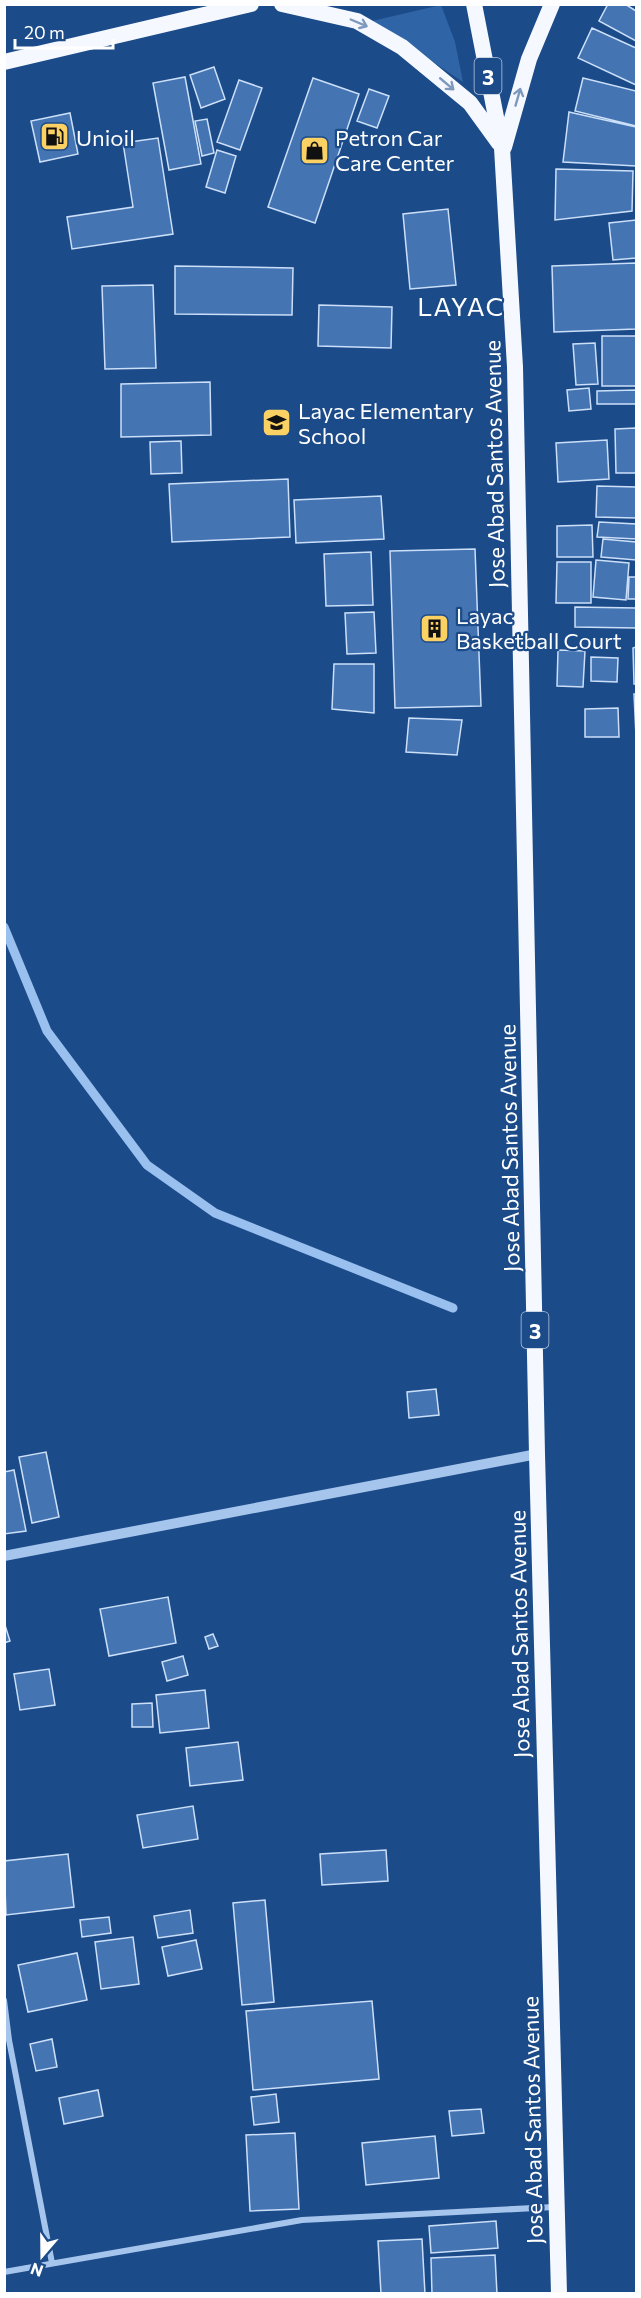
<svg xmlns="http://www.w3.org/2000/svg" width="641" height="2298" font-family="Commissioner,sans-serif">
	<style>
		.green { fill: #2f64a6 }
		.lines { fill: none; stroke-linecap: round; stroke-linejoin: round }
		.stream { stroke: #99c0ee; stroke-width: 9 }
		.building { fill: #4474b2; stroke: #cbdff9; stroke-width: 1.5 }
		.minor { stroke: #a6c5ec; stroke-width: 6 }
		.tertiary { stroke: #a6c5ec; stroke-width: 10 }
		.trunk { stroke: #f5f9ff; stroke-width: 16 }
		.oneway { stroke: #7e99be }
		.labels { text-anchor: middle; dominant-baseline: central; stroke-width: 4.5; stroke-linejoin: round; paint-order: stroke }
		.shield { fill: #1c4b89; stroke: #bbc9dc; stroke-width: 1.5 }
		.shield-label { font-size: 21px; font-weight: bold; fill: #fff }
		.poi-label { font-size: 22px; fill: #fff; stroke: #1c4b89; text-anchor: start }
		.street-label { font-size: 22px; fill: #fff; stroke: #1c4b89 }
		.quarter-label { font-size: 26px; letter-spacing: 1.5px; fill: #fff; stroke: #1c4b89 }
	</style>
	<rect width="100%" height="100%" fill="#1c4b89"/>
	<!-- green -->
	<path class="green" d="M441 5 455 42 463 82 372 21Z"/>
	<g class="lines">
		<!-- stream -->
		<path class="stream" d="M4 927 47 1031 147 1165 215 1213 453 1308"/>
	</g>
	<!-- building -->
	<path class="building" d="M608 4H625L636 11V41L599 21Z
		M592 28 636 48V85L578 58Z
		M214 67 225 99 201 108 190 75Z
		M185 77 201 164 169 170 153 83Z
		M313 78 359 94 315 223 268 207Z
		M583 78 636 91V126L575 111Z
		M239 80 262 88 240 150 217 142Z
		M369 89 389 96 377 128 357 121Z
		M569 112 636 127V166L563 162Z
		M70 113 78 154 40 162 31 121Z
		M207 119 214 153 202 156 195 121Z
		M158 138 173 234 72 249 67 217 133 207 123 143Z
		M217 150 236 156 225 193 206 187Z
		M556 169 633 171 632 211 555 220Z
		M448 209 456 285 410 289 403 214Z
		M636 220V258L613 260 609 223Z
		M636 263V329L554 332 552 266Z
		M175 266 293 268 292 315 175 314Z
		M153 285 156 368 105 369 102 286Z
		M319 305 392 307 391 348 318 346Z
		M602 336H636V386H602Z
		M595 343 598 384 576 385 573 344Z
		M210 382 211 435 121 437V384Z
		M589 388 591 409 569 411 567 390Z
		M636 390V404H597V391Z
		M636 428V473H616L615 429Z
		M607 440 609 479 558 482 556 443Z
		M181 441 182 473 151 474 150 442Z
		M288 479 290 537 172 542 169 484Z
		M597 486 636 487V518L596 517Z
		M381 496 384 539 296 543 294 500Z
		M599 522 636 524V539L597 537Z
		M592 525 593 557H557V526Z
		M603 539 636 542V560L601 557Z
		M475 549 481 706 395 708 390 551Z
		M371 552 373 605 326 606 324 554Z
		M596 560 629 563 626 600 593 597Z
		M557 562H591V603H556Z
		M629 577H636V599H628Z
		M575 607 636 608V628L575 627Z
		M374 612 376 653 347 654 345 613Z
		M636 647V684H634L633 648Z
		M558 650 585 651 583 687 557 686Z
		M591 657 618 658 617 682 591 681Z
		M334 664H374V713L332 709Z
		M634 694H636V736Z
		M618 708 619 737H585V709Z
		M409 718 462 720 457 755 406 752Z
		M436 1389 439 1415 409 1418 407 1392Z
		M46 1452 59 1517 32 1523 19 1457Z
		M14 1470 26 1531 4 1534V1472Z
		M168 1597 176 1643 109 1656 100 1609Z
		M4 1622 10 1641 4 1643Z
		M213 1634 218 1646 209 1649 205 1637Z
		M183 1656 188 1675 167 1681 162 1662Z
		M49 1669 55 1705 20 1710 14 1674Z
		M205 1690 209 1728 160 1733 156 1695Z
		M152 1703 153 1727H132V1704Z
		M238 1742 243 1780 190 1786 186 1748Z
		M193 1806 198 1839 143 1848 137 1815Z
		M386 1850 388 1881 322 1885 320 1854Z
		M68 1854 74 1907 6 1915 4 1861Z
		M265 1900 274 2002 242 2005 233 1903Z
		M190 1910 193 1933 158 1938 154 1916Z
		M109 1917 111 1933 82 1937 80 1920Z
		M133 1937 139 1984 101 1989 95 1942Z
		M196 1940 202 1969 168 1976 162 1947Z
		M77 1953 87 2000 28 2012 18 1965Z
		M372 2001 379 2079 253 2090 246 2011Z
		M52 2039 57 2067 36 2071 30 2044Z
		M98 2090 103 2116 64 2124 59 2098Z
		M276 2094 279 2122 254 2125 251 2097Z
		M481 2109 484 2133 452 2136 449 2111Z
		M295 2133 299 2209 250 2211 246 2135Z
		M435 2136 439 2178 366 2185 362 2143Z
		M496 2221 498 2248 431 2253 429 2226Z
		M422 2239 425 2294H381L378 2241Z
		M495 2255 497 2294H432L431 2258Z"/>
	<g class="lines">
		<!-- minor -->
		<path class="minor" d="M4 2000 9 2040 52 2263
			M4 2272 302 2220 554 2207"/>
		<!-- tertiary -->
		<path class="tertiary" d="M4 1556 537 1454"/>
		<!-- trunk -->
		<path class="trunk" d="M282 4 357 21 402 47 470 103 499 143
			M474 4 502 148 515 367 537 1454 559 2294
			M4 62 251 4
			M504 147 529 59 552 4"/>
	</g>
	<!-- one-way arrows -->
	<defs><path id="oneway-shaft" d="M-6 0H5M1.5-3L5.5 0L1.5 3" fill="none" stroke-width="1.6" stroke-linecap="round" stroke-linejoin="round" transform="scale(1.5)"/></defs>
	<g class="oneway">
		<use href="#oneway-shaft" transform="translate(359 23) rotate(23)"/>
		<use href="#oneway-shaft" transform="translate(447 84) rotate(40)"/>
		<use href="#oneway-shaft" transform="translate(518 97) rotate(-74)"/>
	</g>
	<!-- icons -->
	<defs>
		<symbol id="fuel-square" viewBox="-11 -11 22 22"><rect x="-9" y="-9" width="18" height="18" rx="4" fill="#fcd164" stroke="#1c4b89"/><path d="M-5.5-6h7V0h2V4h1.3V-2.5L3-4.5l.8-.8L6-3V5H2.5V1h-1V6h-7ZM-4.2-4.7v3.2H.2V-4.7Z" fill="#111"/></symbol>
		<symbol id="shop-square" viewBox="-11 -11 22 22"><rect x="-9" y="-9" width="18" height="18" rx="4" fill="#fcd164" stroke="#1c4b89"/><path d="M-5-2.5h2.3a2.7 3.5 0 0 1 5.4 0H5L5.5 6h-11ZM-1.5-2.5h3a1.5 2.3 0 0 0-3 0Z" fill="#111"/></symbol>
		<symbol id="school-square" viewBox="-11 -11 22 22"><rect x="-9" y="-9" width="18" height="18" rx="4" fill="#fcd164" stroke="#1c4b89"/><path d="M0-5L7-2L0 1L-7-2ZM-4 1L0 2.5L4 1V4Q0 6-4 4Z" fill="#111"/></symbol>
		<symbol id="building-square" viewBox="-11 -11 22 22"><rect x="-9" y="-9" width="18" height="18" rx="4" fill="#fcd164" stroke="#1c4b89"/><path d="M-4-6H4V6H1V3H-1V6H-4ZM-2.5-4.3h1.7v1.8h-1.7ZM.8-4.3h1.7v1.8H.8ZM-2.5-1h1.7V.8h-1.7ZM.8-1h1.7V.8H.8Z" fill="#111"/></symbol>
	</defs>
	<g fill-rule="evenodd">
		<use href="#fuel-square" x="38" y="120" width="33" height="33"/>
		<use href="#shop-square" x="298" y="134" width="33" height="33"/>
		<use href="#school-square" x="260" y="406" width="33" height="33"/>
		<use href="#building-square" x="418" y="612" width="33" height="33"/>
	</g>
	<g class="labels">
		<!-- shield labels -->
		<g class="shield">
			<rect x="474.5" y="58" width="27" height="36" rx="4.5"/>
			<rect x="521.5" y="1312" width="27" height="36" rx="4.5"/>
		</g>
		<g class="shield-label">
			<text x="488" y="76">3</text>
			<text x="535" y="1330">3</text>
		</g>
		<!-- poi labels -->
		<g class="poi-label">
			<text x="76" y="137">Unioil</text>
			<text x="335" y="137">Petron Car<tspan x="335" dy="25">Care Center</tspan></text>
			<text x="298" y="410">Layac Elementary<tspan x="298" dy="25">School</tspan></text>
			<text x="456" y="615">Layac<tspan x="456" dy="25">Basketball Court</tspan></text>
		</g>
		<!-- street labels -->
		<g class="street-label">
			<text transform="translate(494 464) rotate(-91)">Jose Abad Santos Avenue</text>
			<text transform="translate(509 1148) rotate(-91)">Jose Abad Santos Avenue</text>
			<text transform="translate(519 1634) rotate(-91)">Jose Abad Santos Avenue</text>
			<text transform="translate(532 2120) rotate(-91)">Jose Abad Santos Avenue</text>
		</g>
		<!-- quarter labels -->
		<g class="quarter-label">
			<text x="461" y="305">LAYAC</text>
		</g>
	</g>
	<!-- border -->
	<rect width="641" height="2298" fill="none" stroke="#ffffff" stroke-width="12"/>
	<!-- north arrow -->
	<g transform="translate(42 2256) rotate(200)" stroke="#1c4b89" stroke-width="4.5" paint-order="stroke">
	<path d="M0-4.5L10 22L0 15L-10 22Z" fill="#ffffff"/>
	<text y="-9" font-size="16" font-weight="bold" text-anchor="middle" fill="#ffffff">N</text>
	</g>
	<!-- scale -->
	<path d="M15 39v9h98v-9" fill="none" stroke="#ffffff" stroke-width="3"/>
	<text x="24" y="39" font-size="18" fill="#ffffff" stroke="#1c4b89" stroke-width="4.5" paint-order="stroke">20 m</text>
</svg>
